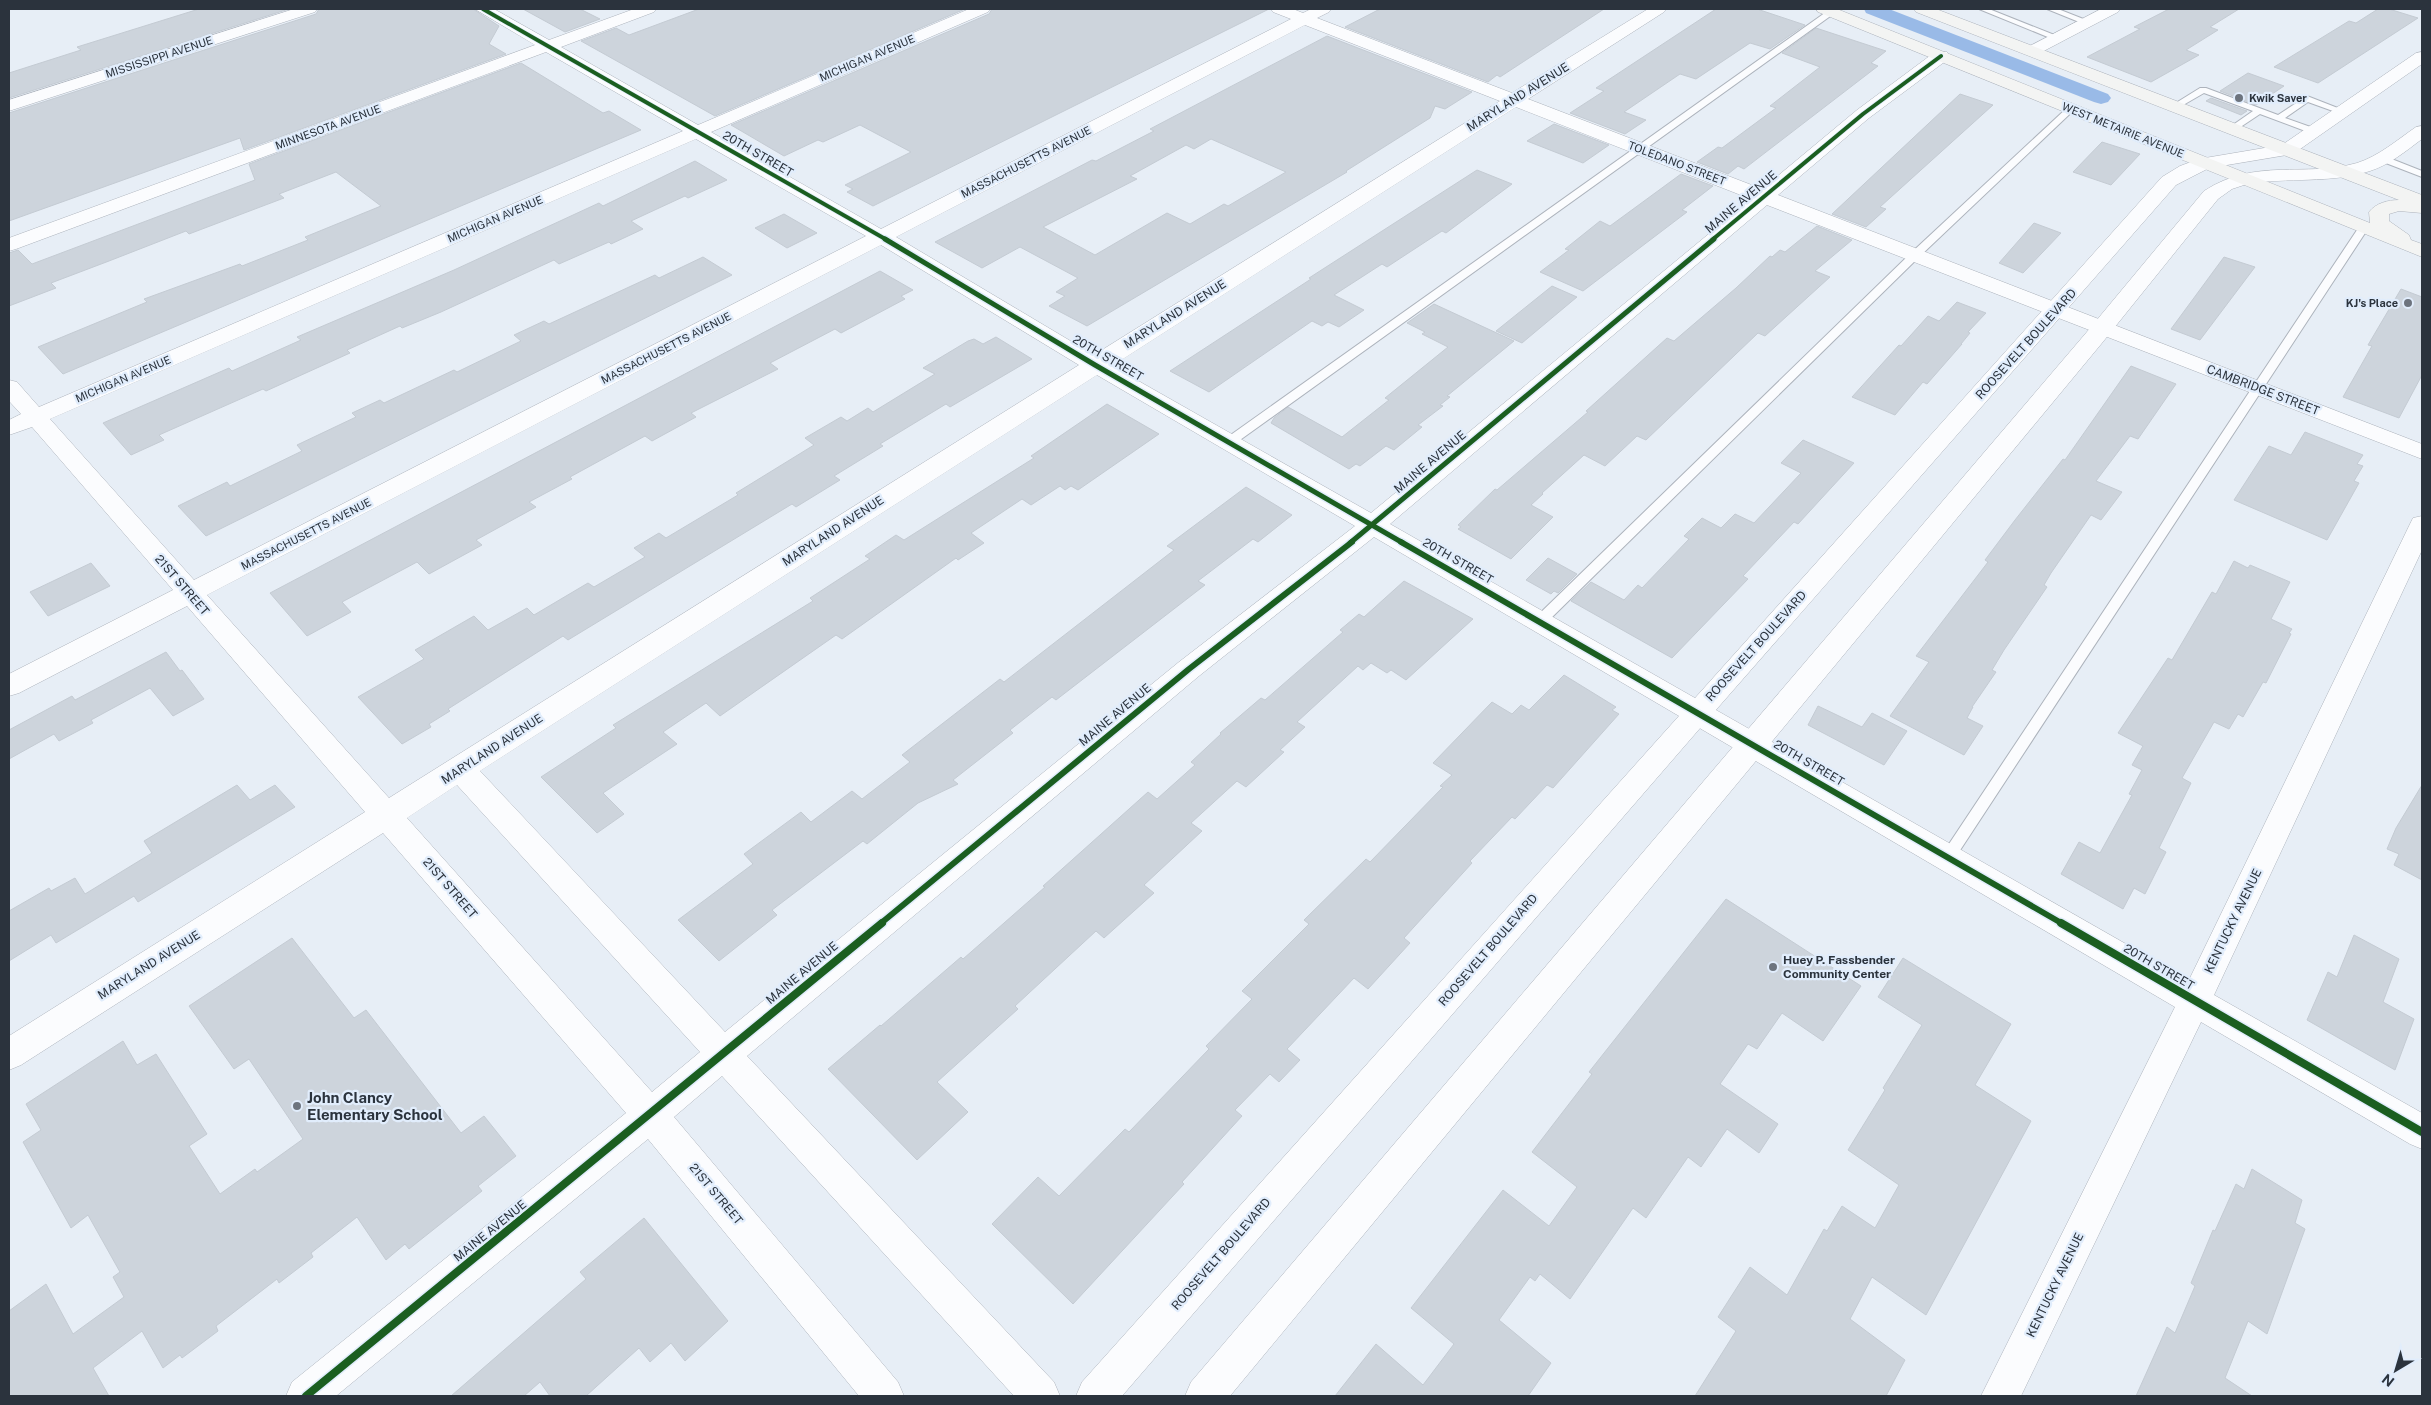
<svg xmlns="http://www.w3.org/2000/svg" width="2431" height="1405" font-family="'Public Sans',sans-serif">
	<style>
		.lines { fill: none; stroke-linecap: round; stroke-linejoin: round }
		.canal { fill: #99bae7; fill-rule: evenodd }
		.building { fill: #cdd4dc; stroke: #c4cbd3; fill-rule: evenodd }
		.service-casing { stroke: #adb3bc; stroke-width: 2 }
		.minor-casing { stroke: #adb3bc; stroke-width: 1 }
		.tertiary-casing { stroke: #adb3bc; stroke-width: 1 }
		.secondary-casing { stroke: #adb3bc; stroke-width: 1 }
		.service { fill: #fbfcfe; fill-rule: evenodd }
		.minor { fill: #fbfcfe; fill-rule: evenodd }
		.tertiary { fill: #fbfcfe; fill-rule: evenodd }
		.secondary { fill: #f3f4f3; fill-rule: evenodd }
		.cycleway-far3-casing { stroke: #e1edfc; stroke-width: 5.5 }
		.cycleway-far2-casing { stroke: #e1edfc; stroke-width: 8 }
		.cycleway-far1-casing { stroke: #e1edfc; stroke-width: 9 }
		.cycleway-casing { stroke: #e1edfc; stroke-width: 11 }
		.cycleway-far3 { stroke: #1b5e20; stroke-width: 4 }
		.cycleway-far2 { stroke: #1b5e20; stroke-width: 5 }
		.cycleway-far1 { stroke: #1b5e20; stroke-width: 6 }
		.cycleway { stroke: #1b5e20; stroke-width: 8 }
		.poi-dot { fill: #6d747e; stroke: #e1edfc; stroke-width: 2 }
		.labels { text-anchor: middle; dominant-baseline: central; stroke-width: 4.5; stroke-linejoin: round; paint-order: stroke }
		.far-street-label { font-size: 11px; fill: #2b333d; stroke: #e1edfc }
		.far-poi-label { font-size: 11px; font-weight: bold; fill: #2b333d; stroke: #e1edfc; text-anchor: start }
		.street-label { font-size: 12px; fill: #2b333d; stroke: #e1edfc }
		.poi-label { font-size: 12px; font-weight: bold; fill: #2b333d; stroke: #e1edfc; text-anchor: start }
		.near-poi-label { font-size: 15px; font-weight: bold; fill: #2b333d; stroke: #e1edfc; text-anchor: start }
	</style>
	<rect width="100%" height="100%" fill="#e7eef6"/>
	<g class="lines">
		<!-- canal -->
		<path class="canal" d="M1864 9H1889L2108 94 2111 98 2108 102 2101 104 2094 102 1866 13Z"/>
	</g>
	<!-- building -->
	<path class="building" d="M199 9H289L9 98V73L81 50 77 47Z
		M319 9H473L499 26 489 44 506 54 244 150 240 138 9 221V113L316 14Z
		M523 9H580L600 19 565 32Z
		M699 9H965L715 116 581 41 616 28 629 35Z
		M992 9H1269L873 206 847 192 853 189 845 185 911 152 860 125 823 142 818 140 784 156 731 125 989 14Z
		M1380 9H1604L1500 77 1497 75 1488 82 1345 27Z
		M1716 9H1757L1805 25 1770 49 1750 43 1696 79 1680 74 1624 112 1646 120 1625 134 1570 113 1604 91 1596 88Z
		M2169 9H2239L2210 27 2218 30 2186 50 2199 55 2151 82 2087 57 2140 29 2134 27Z
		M2378 9H2389L2418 18 2318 83 2274 67 2349 21 2356 23Z
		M1816 28 1886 51 1871 63 1878 66 1744 169 1738 166 1728 174 1697 162 1718 147 1722 148 1776 108 1770 106 1820 67 1782 53Z
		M1327 36 1472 92 1445 109 1435 106 1430 118 1346 171 1347 172 1087 326 1049 306 1065 296 1056 292 1078 278 1020 247 982 268 935 242 1092 160 1096 161 1154 131 1150 129ZM1211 139 1286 172 1228 206 1224 204 1190 224 1167 213 1095 255 1043 227 1137 179 1130 176 1186 145 1194 149Z
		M521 63 603 113 609 111 641 130 63 374 38 347 147 302 144 299 240 264 242 266 308 240 305 237 381 206 336 172 279 194 284 198 189 234 186 231 109 261 51 283 56 288 9 306V253L18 250 32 264 255 180 249 164Z
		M2248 73 2284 86 2256 105 2220 91Z
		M1960 94 1993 105 1880 207 1886 209 1866 227 1832 214Z
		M2211 98 2247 111 2241 115 2206 101Z
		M1554 124 1609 145 1583 163 1527 141Z
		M2102 142 2140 154 2111 185 2073 172Z
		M695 161 727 180 688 198 685 196 631 221 643 229 611 244 609 242 559 264 554 260 441 312 402 328 400 326 347 350 350 353 266 391 263 389 159 435 164 440 131 455 103 423 229 368 232 371 301 340 297 337 454 270 599 203 603 206Z
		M1477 170 1512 184 1446 233 1442 231 1387 267 1382 264 1334 295 1364 310 1339 327 1328 322 1322 326 1312 321 1209 392 1170 371 1311 279 1309 278Z
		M1681 174 1713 186 1682 210 1687 212 1583 291 1540 272 1569 250 1565 249 1600 221 1610 226Z
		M784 214 817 233 787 248 755 228Z
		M2034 223 2061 233 2023 273 1999 263Z
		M1817 226 1852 240 1815 271 1830 277 1765 336 1758 333 1646 440 1637 436 1605 466 1584 455 1542 493 1543 494 1531 505 1553 517 1511 559 1458 529 1461 527 1458 525 1495 489 1497 490 1588 412 1586 411 1667 338 1674 341 1736 288 1770 256 1772 257 1780 250 1785 252Z
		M703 257 732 275 206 536 178 506 227 482 230 486 302 451 297 445 356 417 352 413 380 400 384 403 454 370 457 372 521 341 514 335 544 321 549 324 655 275 659 278Z
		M2224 257 2255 267 2200 340 2171 329Z
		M880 271 913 290 901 296 905 299 841 333 835 329 770 363 778 369 691 413 696 417 652 441 645 436 570 477 572 479 529 502 536 507 476 540 482 545 429 574 417 562 342 602 351 612 307 636 270 593Z
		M1552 286 1577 297 1522 343 1496 331Z
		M2401 289 2422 297V375L2399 418 2343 397 2372 346 2368 345Z
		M1957 302 1986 313 1968 332 1970 333 1961 344H1962L1927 384 1923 382 1895 415 1852 397 1899 345 1901 346 1928 316 1939 321Z
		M1434 304 1514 341 1447 396 1450 397 1440 405 1443 406 1418 425 1422 427 1394 450 1386 446 1360 466 1356 464 1349 469 1271 423 1274 418 1288 407 1342 437 1389 400 1385 398 1448 347 1422 334 1425 332 1407 323Z
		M996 337 1032 359 950 407 946 404 880 444 883 446 834 476 840 480 796 507 792 504 568 640 563 636 448 709 450 711 429 724 431 727 402 744 358 697 424 659 415 650 474 616 488 630 527 608 534 615 588 583 594 587 645 557 634 548 659 533 666 538 738 495 736 493 814 445 805 438 841 417 847 421 868 408 873 412 935 374 923 368 968 341 974 339 983 344Z
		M2131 366 2176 384 2138 439 2130 436 2096 481 2122 492 2101 520 2091 515 2051 573 2044 585 2047 587 2004 650 1992 670 1996 672 1972 707H1973L1967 718 1983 726 1964 755 1890 716 1929 662 1916 656 1988 562 1985 560 2015 520 2063 459 2065 460Z
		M1107 404 1159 434 1078 490 1071 486 1065 490 1060 486 1031 505 1022 499 971 533 984 543 958 560 956 558 842 639 836 635 720 716 706 703 663 732 677 744 603 793 624 814 597 833 541 777 616 728 613 725 813 601 810 598 870 559 865 556 896 535 904 540 1034 458 1031 456Z
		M2305 432 2363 455 2357 464 2363 466 2354 481 2359 483 2327 540 2234 500 2269 446 2291 455Z
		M1803 440 1854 463 1798 524 1794 522 1743 576 1748 579 1672 658 1571 601 1591 582 1624 600 1638 585 1642 588 1689 539 1684 536 1702 518 1721 528 1735 514 1754 523 1801 473 1781 463Z
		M1246 487 1292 515 1258 542 1253 539 1198 581 1205 585 1056 700 1052 697 1010 730 1013 733 953 780 958 784 918 803 867 844 863 841 772 910 777 915 719 961 678 920 753 864 744 854 801 812 811 822 852 791 862 799 910 762 902 755 1000 679 1004 682 1174 550 1167 546Z
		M1548 558 1577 574 1558 593 1554 591 1551 594 1526 580Z
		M2234 561 2248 568 2250 565 2290 582 2271 619 2292 629 2289 633 2291 634 2266 683 2263 682 2243 717 2238 714 2229 729 2214 722 2182 778 2191 783 2159 848 2166 852 2145 894 2134 888 2123 909 2061 874 2079 842 2100 853 2132 795 2129 794 2142 770 2132 765 2143 746 2118 733 2168 658 2172 660 2212 592 2216 594Z
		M91 563 110 586 48 616 30 592Z
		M1404 581 1473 619 1406 680 1391 670 1387 673 1371 663 1363 670 1358 666 1297 722 1305 727 1280 750 1284 752 1246 787 1237 781 1191 823 1202 831 1144 885 1154 893 1104 938 1096 931 1015 1006 1018 1009 937 1082 968 1112 917 1160 828 1069 880 1025 881 1026 961 957 963 959 1045 887 1043 886 1148 792 1157 799 1195 765 1191 762 1221 734 1220 733 1261 698 1265 700 1343 632 1340 630 1359 614 1364 617Z
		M166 652 180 671 182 670 204 699 173 716 150 688 91 720 93 723 59 741 54 734 9 759V730L72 696 75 700Z
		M1564 675 1616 707 1612 710 1619 714 1553 788 1547 785 1515 819 1512 817 1470 861 1472 863 1404 938 1410 943 1368 989 1354 978 1287 1049 1300 1060 1279 1082 1270 1074 1235 1110 1242 1116 1182 1182 1184 1184 1073 1304 992 1224 1038 1177 1059 1196 1125 1129 1129 1132 1209 1049 1206 1046 1252 999 1242 991 1309 924 1304 920 1366 859 1370 862 1443 787 1440 786 1452 775 1433 763 1492 702 1512 714 1521 705 1529 710Z
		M1818 706 1862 727 1872 713 1907 731 1884 765 1808 725Z
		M237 785 250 800 275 785 295 807 138 902 134 896 56 943 51 935 9 961V911L49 888 51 891 75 878 85 894 152 853 144 841Z
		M2422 785V880L2394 865 2399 854 2387 849 2396 828Z
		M1726 899 1861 986 1823 1041 1782 1013 1757 1049 1748 1044 1720 1084 1778 1124 1759 1153 1727 1129 1701 1167 1688 1157 1646 1218 1633 1208 1570 1299 1540 1274 1535 1281 1530 1277 1499 1320 1551 1363 1528 1396H1335L1376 1344 1423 1385 1454 1344 1411 1308 1503 1190 1549 1226 1577 1187 1532 1152 1592 1074 1589 1072Z
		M2354 935 2399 959 2383 1002 2414 1019 2395 1070 2307 1020 2328 972 2337 977Z
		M292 938 354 1018 366 1010 461 1133 484 1116 516 1156 478 1186 482 1191 409 1249 405 1244 386 1260 357 1217 311 1253 313 1257 279 1283 277 1279 216 1326 218 1331 182 1358 180 1355 163 1368 142 1331 93 1368 109 1396H9V1311L46 1284 73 1334 124 1297 113 1277 120 1272 88 1215 71 1228 23 1142 41 1130 26 1104 123 1041 137 1065 156 1054 207 1134 189 1146 220 1194 255 1169 257 1172 303 1139 249 1059 234 1069 189 1006Z
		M1903 958 2011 1024 1975 1085 2031 1121 1926 1315 1872 1277 1850 1319 1905 1360 1886 1396H1695L1736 1331 1718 1317 1750 1267 1787 1295 1824 1229 1827 1231 1842 1206 1875 1228 1899 1185 1848 1150 1885 1090 1883 1088 1922 1025 1878 997Z
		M2252 1169 2302 1200 2295 1223 2305 1229 2267 1334 2248 1321 2225 1378 2252 1396H2136L2167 1327 2175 1333 2195 1286 2191 1283 2213 1230 2215 1231 2236 1184 2244 1189Z
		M644 1218 728 1321 685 1361 671 1343 650 1362 639 1348 586 1396H550L540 1382 524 1396H451L586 1279 580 1272Z"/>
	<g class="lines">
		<defs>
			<path id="service" d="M1979 9H1989L2062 38 2055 40Z
				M2047 9H2058L2091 22 2084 24Z
				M1829 10 1836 12 1233 445H1225V439Z
				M2200 88H2206L2278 115 2307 96 2348 112 2344 115 2308 102 2285 118 2319 130 2320 132 2316 135 2260 114 2233 132 2230 131V127L2253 111 2204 93 2178 108 2171 106Z
				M2068 107 2075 109 1919 257 1545 624H1535L1533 621 1535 618 1911 253Z
				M2378 156H2384L2422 171V177L2378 160Z
				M2364 224 2369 227 1953 861 1948 863 1943 861 1940 857 1943 853 2359 227Z"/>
			<path id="minor" d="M294 9H317L315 12 9 111V100Z
				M475 9H494L549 40 634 9H656L654 12 561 47 698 125 969 9H990L988 12 711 132 881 229 1291 19 1273 12 1271 9H1293L1303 13 1311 9H1331L1329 12 1317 18 1512 93 1648 9H1666L1664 12 1528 99 1762 189 1857 110 1935 52H1947L1949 56 1947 60 1869 118 1778 195 2422 444V459L1767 205 1390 524 2189 980 2410 524 2413 518 2422 516V550L2214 995 2422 1113V1149L2410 1144 2201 1022 2021 1396H1981L2175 1007 1374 537 1199 676 747 1056 1054 1382 1060 1396H1014L722 1076 674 1117 898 1382 904 1396H859L648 1139 336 1396H286L292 1382 626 1113 383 833 21 1065 9 1070V1036L365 812 187 606 19 693 9 696V674L173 590 32 427 9 435V420L21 414 9 401V380L17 382 39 407 683 131 546 52 16 249 9 251V238L535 45ZM1305 25 1500 101 1094 355 896 237ZM1516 107 1751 199 1371 513 1112 366ZM696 139 866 236 194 580 50 419ZM881 245 1079 365 389 798 207 595ZM1097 375 1355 526 1179 662 725 1032 480 771ZM457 785 700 1052 652 1092 407 818Z
				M2101 9H2120L2118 12 2038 54H2026L2024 51 2026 48Z"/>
			<path id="tertiary" d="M2422 52V64L2293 154 2209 168 2176 185 1708 719 1122 1396H1076L1082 1382 2162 177 2180 166 2199 159 2282 145 2416 53Z
				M2422 126V139C2406 151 2389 165 2370 171 2330 184 2288 177 2247 184L2232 189 2218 199 2102 343 1230 1396H1185L1191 1382 2086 333 2204 191C2256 157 2304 178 2357 163 2379 156 2397 140 2416 127Z"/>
			<path id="secondary" d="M1816 9H1837L2370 223 2369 212C2376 203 2388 200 2399 200L1916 12 1914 9H1936L2422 195V213L2399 211 2389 214V221L2409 235 2411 240 2422 244V257L1818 12Z"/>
		</defs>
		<!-- service casing -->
		<use href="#service" class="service-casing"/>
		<!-- minor casing -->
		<use href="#minor" class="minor-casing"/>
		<!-- tertiary casing -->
		<use href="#tertiary" class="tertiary-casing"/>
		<!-- secondary casing -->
		<use href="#secondary" class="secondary-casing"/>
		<!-- service -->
		<use href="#service" class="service"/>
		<!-- minor -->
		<use href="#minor" class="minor"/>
		<!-- tertiary -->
		<use href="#tertiary" class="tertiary"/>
		<!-- secondary -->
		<use href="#secondary" class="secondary"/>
		<defs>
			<path id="cycleway-far3" d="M483 9 887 240
				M1712 240 1863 114 1941 56"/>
			<path id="cycleway-far2" d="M885 239 1095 365 1403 543
				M1350 543 1714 239"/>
			<path id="cycleway-far1" d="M1401 542 2063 924
				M880 924 1189 669 1352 542"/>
			<path id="cycleway" d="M2061 923 2422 1132
				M306 1396 882 923"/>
		</defs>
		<!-- cycleway-far3 casing -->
		<use href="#cycleway-far3" class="cycleway-far3-casing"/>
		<!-- cycleway-far2 casing -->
		<use href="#cycleway-far2" class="cycleway-far2-casing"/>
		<!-- cycleway-far1 casing -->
		<use href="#cycleway-far1" class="cycleway-far1-casing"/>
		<!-- cycleway casing -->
		<use href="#cycleway" class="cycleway-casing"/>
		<!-- cycleway-far3 -->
		<use href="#cycleway-far3" class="cycleway-far3"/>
		<!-- cycleway-far2 -->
		<use href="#cycleway-far2" class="cycleway-far2"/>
		<!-- cycleway-far1 -->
		<use href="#cycleway-far1" class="cycleway-far1"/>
		<!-- cycleway -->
		<use href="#cycleway" class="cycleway"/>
	</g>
	<!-- markers -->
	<g class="poi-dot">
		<circle cx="2239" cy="98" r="5"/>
		<circle cx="2408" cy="303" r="5"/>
		<circle cx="1773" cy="967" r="5"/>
		<circle cx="297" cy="1106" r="5"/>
	</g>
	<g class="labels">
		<!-- far-street labels -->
		<g class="far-street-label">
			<text transform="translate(159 57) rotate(-18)">MISSISSIPPI AVENUE</text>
			<text transform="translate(867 58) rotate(-23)">MICHIGAN AVENUE</text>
			<text transform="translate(328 127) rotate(-20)">MINNESOTA AVENUE</text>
			<text transform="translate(2123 130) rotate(22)">WEST METAIRIE AVENUE</text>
			<text transform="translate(1026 162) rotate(-27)">MASSACHUSETTS AVENUE</text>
			<text transform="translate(1677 163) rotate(21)">TOLEDANO STREET</text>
			<text transform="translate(495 219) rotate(-23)">MICHIGAN AVENUE</text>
			<text transform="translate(666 348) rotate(-27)">MASSACHUSETTS AVENUE</text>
			<text transform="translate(123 379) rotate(-23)">MICHIGAN AVENUE</text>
			<text transform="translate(306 534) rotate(-27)">MASSACHUSETTS AVENUE</text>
		</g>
		<!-- far-poi labels -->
		<g class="far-poi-label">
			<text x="2249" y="98">Kwik Saver</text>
			<text x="2398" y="303" text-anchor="end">KJ's Place</text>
		</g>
		<!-- street labels -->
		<g class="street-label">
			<text transform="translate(1518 97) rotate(-32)">MARYLAND AVENUE</text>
			<text transform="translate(758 154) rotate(30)">20TH STREET</text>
			<text transform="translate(1741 202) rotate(-40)">MAINE AVENUE</text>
			<text transform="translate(1175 314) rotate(-32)">MARYLAND AVENUE</text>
			<text transform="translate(2026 344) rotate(-48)">ROOSEVELT BOULEVARD</text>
			<text transform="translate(1108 358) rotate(30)">20TH STREET</text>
			<text transform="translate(2263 390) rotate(21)">CAMBRIDGE STREET</text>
			<text transform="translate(1430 462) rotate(-40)">MAINE AVENUE</text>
			<text transform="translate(833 531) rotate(-33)">MARYLAND AVENUE</text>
			<text transform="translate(1458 561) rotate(30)">20TH STREET</text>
			<text transform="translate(182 585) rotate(49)">21ST STREET</text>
			<text transform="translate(1756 646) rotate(-48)">ROOSEVELT BOULEVARD</text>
			<text transform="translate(1115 715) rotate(-40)">MAINE AVENUE</text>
			<text transform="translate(492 749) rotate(-33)">MARYLAND AVENUE</text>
			<text transform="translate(1809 763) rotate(30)">20TH STREET</text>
			<text transform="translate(450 888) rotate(49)">21ST STREET</text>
			<text transform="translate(2233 921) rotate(-64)">KENTUCKY AVENUE</text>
			<text transform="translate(1488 950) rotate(-49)">ROOSEVELT BOULEVARD</text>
			<text transform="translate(149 965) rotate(-32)">MARYLAND AVENUE</text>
			<text transform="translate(2159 967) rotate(30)">20TH STREET</text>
			<text transform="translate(802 973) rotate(-40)">MAINE AVENUE</text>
			<text transform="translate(716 1194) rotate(50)">21ST STREET</text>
			<text transform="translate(490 1231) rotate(-39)">MAINE AVENUE</text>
			<text transform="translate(1221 1254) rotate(-49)">ROOSEVELT BOULEVARD</text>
			<text transform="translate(2055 1285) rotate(-64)">KENTUCKY AVENUE</text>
		</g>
		<!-- poi labels -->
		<g class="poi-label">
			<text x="1783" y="960">Huey P. Fassbender<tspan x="1783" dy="14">Community Center</tspan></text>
		</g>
		<!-- near-poi labels -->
		<g class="near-poi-label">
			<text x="307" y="1097">John Clancy<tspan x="307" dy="17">Elementary School</tspan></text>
		</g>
	</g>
	<!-- border -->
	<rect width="2431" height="1405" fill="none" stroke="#2b333d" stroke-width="20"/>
	<!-- north arrow -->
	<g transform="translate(2396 1370) rotate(218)" stroke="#e1edfc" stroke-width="4" paint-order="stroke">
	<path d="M0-4L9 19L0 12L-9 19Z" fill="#2b333d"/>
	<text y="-8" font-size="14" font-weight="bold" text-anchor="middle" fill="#2b333d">N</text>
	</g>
</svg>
